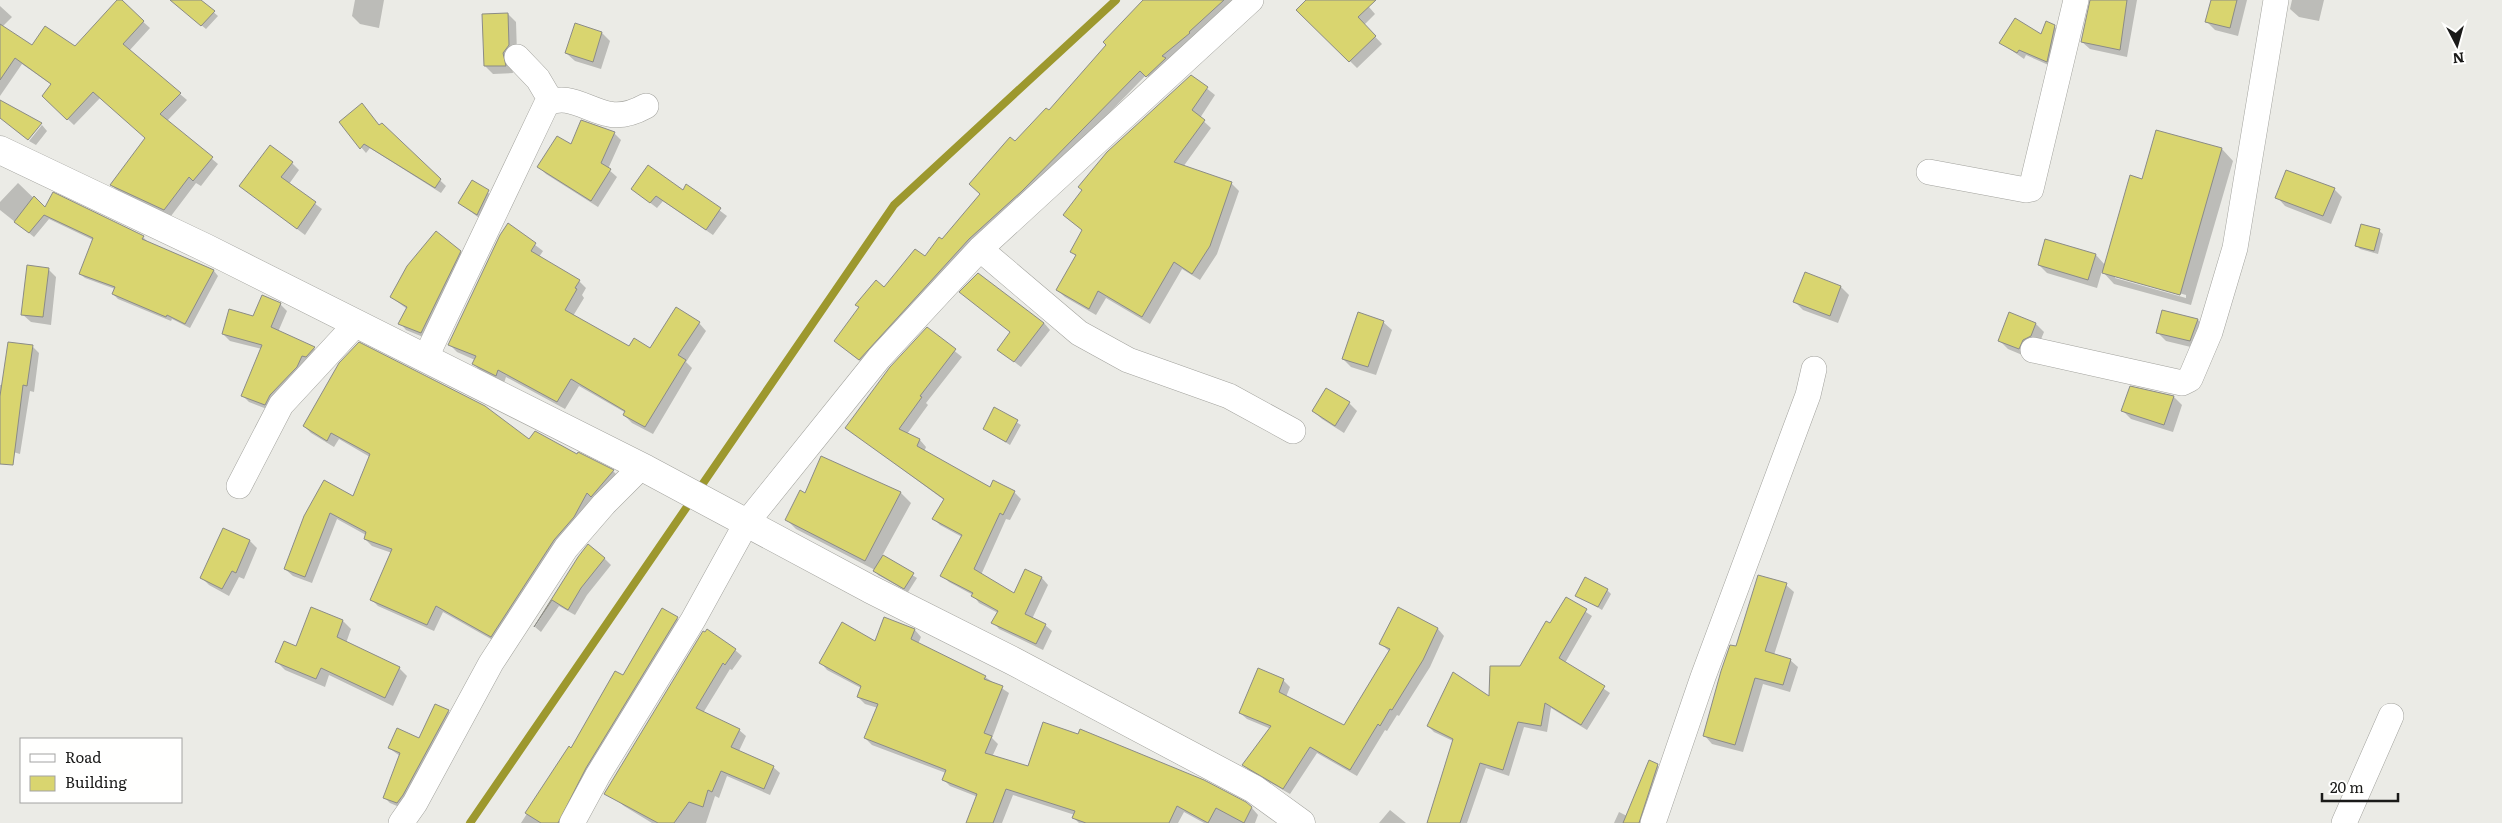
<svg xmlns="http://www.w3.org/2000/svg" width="2502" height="823" font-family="Literata,serif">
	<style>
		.shadow { fill: #0003; fill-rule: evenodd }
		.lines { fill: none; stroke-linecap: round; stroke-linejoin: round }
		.stream { stroke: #9d982e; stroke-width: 8 }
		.building { fill: #d9d56f; stroke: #8b8b87 }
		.street-casing { stroke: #a2a29d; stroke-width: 26 }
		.secondary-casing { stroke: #a2a29d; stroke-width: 29 }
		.street { stroke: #fff; stroke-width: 25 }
		.secondary { stroke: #fff; stroke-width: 28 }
	</style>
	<rect width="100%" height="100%" fill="#ebebe6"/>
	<!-- shadow -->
	<path class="shadow" d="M119 0 150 28 129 51 187 100 167 121 218 164 201 186 196 183 171 216 118 191 111 185 146 138 101 97 74 125 43 96 52 85 22 64 0 96V6L12 17 2 27 32 47 75 48Z
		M171 0H199L218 16 206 29Z
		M355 0H384L379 28 360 24 352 16Z
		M1151 0H1239L1153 81 1146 75 865 365 841 346 836 341 884 289 925 258 942 240 981 194 1015 143 1049 112Z
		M1309 0H1363L1375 14 1364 25 1382 44 1357 68 1298 10Z
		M2091 0H2137L2127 57 2090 49 2082 42Z
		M2212 0H2247L2238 36 2215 30 2207 22Z
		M2292 0H2324L2319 21 2299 17 2290 9Z
		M508 14 516 22 517 54 511 62 513 73 493 74 485 66Z
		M2054 26 2061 33 2053 67 2026 55 2024 59 2001 43 2041 36Z
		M602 33 610 41 601 69 575 61 566 53Z
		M1191 76 1215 95 1200 118 1211 128 1183 167 1231 183 1239 191 1217 254 1200 280 1182 269 1150 324 1106 298 1096 315 1065 297 1057 290 1076 256 1072 252 1083 231 1064 215Z
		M340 122 380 126 382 125 446 186 441 193 370 148 366 153Z
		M42 125 47 131 36 145 29 141Z
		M2157 131 2222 149 2233 161 2191 305 2114 284 2102 271 2097 288 2047 273 2039 265 2046 241 2096 255 2105 265 2143 181ZM2115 275 2186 295V298L2115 278Z
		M614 133 621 140 608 169 617 177 598 207 546 174 539 167 572 146Z
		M292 163 299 170 289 184 322 209 305 235 240 186Z
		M473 181 497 200 486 223 459 203Z
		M18 183 46 210 54 194 143 237 148 242 214 271 218 276 190 328 172 319 171 321 118 299 113 294 115 289 85 278 80 274 93 240 49 219 34 237 0 210V202Z
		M687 186 727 216 713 235 663 201 657 208 632 189 683 191Z
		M2334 189 2342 197 2331 224 2285 206 2277 197Z
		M509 225 543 251 539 257 579 281 586 288 582 295 584 298 573 316 629 348 651 350 699 323 706 331 686 362 692 368 653 434 632 423 624 415 626 413 579 386 565 409 506 377 504 383 481 371 473 364 475 360 457 352 449 344Z
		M2379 231 2383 234 2378 254 2360 249 2356 245Z
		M460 252 466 258 428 339 406 330 400 323 407 309 391 297Z
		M48 269 56 277 51 325 31 322 22 314Z
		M1841 287 1849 295 1838 323 1803 310 1795 302Z
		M280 304 287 311 278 332 314 348 321 355 272 411 249 402 243 396 262 349 230 341 223 334Z
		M2010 314 2036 324 2044 332 2039 344 2027 357 2008 349 1999 340Z
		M2198 320 2206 328 2199 349 2166 341 2158 333Z
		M1383 322 1392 330 1376 375 1351 367 1343 359Z
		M1044 323 1050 330 1021 367 999 350Z
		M927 329 962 357 926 403 928 405 907 434 920 440 926 447 924 452 990 489 1014 492 1021 499 1010 520 1006 519 981 575 1014 594 1026 571 1042 578 1048 585 1032 619 1045 625 1052 631 1043 650 999 629 993 622 998 613 979 603 973 595 949 582 942 575 962 537 940 525 934 519 944 500 847 428Z
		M33 347 39 353 34 392 30 391 20 454 0 448V385H3Z
		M2174 397 2182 405 2173 432 2131 419 2123 411Z
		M1349 403 1357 411 1344 433 1322 419 1313 411Z
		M995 409 1021 425 1010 445 984 429Z
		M304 426 529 440 577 456 578 454 613 471 620 478 498 643 443 612 434 631 378 606 371 599 392 553 372 546 365 539 366 535 337 519 312 583 293 576 285 569 306 516 354 498 370 457 339 439 334 447 311 433Z
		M901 493 911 503 882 556 917 578 908 592 878 575 875 570 796 529 786 519 805 494Z
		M224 530 250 541 257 548 244 579 239 577 229 596 209 585 201 577Z
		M579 557 604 558 611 565 587 595 575 615 559 606 541 632 535 627Z
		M1786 585 1794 592 1774 655 1790 660 1798 667 1790 692 1763 684 1743 752 1712 744 1705 736 1737 648Z
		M1607 590 1611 594 1602 610 1577 595Z
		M1566 599 1592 616 1565 663 1610 693 1587 730 1551 708 1547 732 1524 727 1509 776 1486 768 1467 823H1428L1453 741 1434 732 1428 726 1491 698 1521 668Z
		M312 609 343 621 351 629 346 643 399 668 407 676 393 706 329 675 325 687 285 670 277 662 296 648Z
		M1399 609 1438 629 1444 636 1430 667 1399 716 1397 715 1387 731 1385 730 1357 776 1317 753 1290 794 1250 771 1243 765 1271 729 1247 719 1240 713 1283 680 1290 687 1286 697 1345 727 1390 652 1380 643Z
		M677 618 684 625 566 823H521L569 748 572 750 624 677Z
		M885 619 915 630 921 637 918 644 985 677 1009 693 992 738 998 744 992 757 1029 768 1203 781 1252 808 1258 815 1255 823H1204L1184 812 1178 823H1079L1074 818 1075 815 1013 795 1002 823H968L978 797 950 786 943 779 946 773 872 745 865 738 878 708 865 704 858 697 861 688 827 670 821 663 876 643Z
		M735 650 742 656 732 670 730 669 703 713 739 730 746 736 739 751 773 767 780 773 770 795 727 776 719 798 715 796 706 823H652L624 806 617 800 653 724Z
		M448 711 454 717 404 809 390 803 384 797 400 756 389 748 420 739Z
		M1657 765 1664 772 1646 823H1614L1619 812 1627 816Z
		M1390 810 1406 823H1379Z"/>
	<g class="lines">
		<!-- stream -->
		<path class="stream" d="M470 823 894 205 1116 0"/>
	</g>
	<!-- building -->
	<path class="building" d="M117 0H122L144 21 123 44 181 93 160 114 213 157 193 181 189 177 164 210 110 185 145 138 93 92 67 120 42 96 51 84 15 58 0 80V24L32 45 45 26 75 46Z
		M170 0H201L215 11 201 26Z
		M1143 0H1224L1189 32 1190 33 1162 56 1166 58 1146 77 1140 71 1022 191 969 239 859 360 834 341 859 307 855 305 876 280 884 287 915 249 925 256 939 237 942 239 980 194 969 184 1010 137 1015 141 1046 108 1049 110 1106 45 1103 42Z
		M1306 0H1376L1358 17 1376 36 1349 62 1296 10Z
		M2090 0H2127L2120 50 2081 42Z
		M2211 0H2237L2230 28 2205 22Z
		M508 13 509 45 503 53 506 66H484L482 14Z
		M2015 18 2041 34 2046 21 2055 25 2047 62 2019 50 2017 53 1999 43Z
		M575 23 602 32 593 62 565 53Z
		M1191 75 1208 87 1192 110 1205 120 1174 162 1232 182 1210 246 1192 274 1174 262 1142 317 1098 291 1089 309 1056 290 1076 255 1070 252 1082 230 1063 215 1082 190 1078 187 1107 152Z
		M0 100 42 123 28 140 0 118Z
		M362 103 379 125 382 123 441 179 435 188 364 144 360 149 339 122Z
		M581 120 615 132 601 163 611 169 591 201 537 167 557 136 571 144Z
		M2156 130 2222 148 2180 295 2102 273 2130 175 2142 179Z
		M270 145 293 162 281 177 316 202 297 229 239 186Z
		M648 165 683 190 686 184 721 208 706 230 656 196 650 203 631 189Z
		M2286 170 2335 188 2323 216 2275 198Z
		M472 180 489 190 477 215 458 203Z
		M53 192 144 236 142 239 214 270 185 324 167 315 166 317 112 294 115 287 79 274 93 238 44 215 29 233 14 222 34 196 45 207Z
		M508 223 536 243 531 251 580 280 575 288 577 289 565 310 629 346 634 338 650 348 676 307 700 322 678 355 686 360 645 427 623 415 625 411 571 379 557 402 498 370 496 376 472 364 476 356 448 345 500 235Z
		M2361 224 2380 229 2374 251 2355 246Z
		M436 231 461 251 421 333 398 324 407 307 390 297 407 266Z
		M2045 239 2096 254 2088 280 2038 265Z
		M27 265 49 268 43 317 21 315Z
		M1805 272 1841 286 1830 316 1793 302Z
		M978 273 1044 323 1014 362 997 350 1010 332 959 292Z
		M262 295 281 303 271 327 315 347 306 357 302 356 297 367 270 395 265 405 241 396 262 345 222 334 229 309 253 316Z
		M2162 310 2198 319 2190 341 2156 333Z
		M1358 312 1384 321 1368 367 1342 359Z
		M2009 312 2036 323 2031 336 2023 340 2019 349 1998 341Z
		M927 327 956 349 920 396 922 397 899 429 920 439 917 446 990 487 993 480 1015 491 1003 515 1000 513 974 569 1014 593 1025 569 1042 577 1025 614 1046 624 1036 644 991 623 998 611 971 596 973 593 940 576 962 535 932 519 944 499 845 428 890 367Z
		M8 342 33 345 27 386 23 385 13 465 0 464V396Z
		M359 342 485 406 529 439 535 431 577 454 578 452 614 470 591 497 587 493 574 517 554 540 491 637 436 606 427 625 370 600 392 549 364 539 366 532 330 513 305 577 284 569 304 516 324 480 353 496 370 454 331 433 327 441 303 426 339 363Z
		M2130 386 2174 396 2164 425 2121 411Z
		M1326 388 1350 402 1335 426 1312 411Z
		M994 407 1018 420 1006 442 983 429Z
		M821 456 901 492 865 561 785 520 800 490 805 493Z
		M223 528 250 540 236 573 232 571 222 589 200 578Z
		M588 544 605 558 581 588 568 610 552 600 534 627 578 557Z
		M883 555 914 573 904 589 873 571Z
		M1758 575 1787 583 1765 651 1791 659 1783 685 1755 678 1735 745 1703 736 1721 671 1730 645 1736 646Z
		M1585 577 1608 589 1598 607 1575 596Z
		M1566 597 1587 609 1559 658 1605 686 1581 725 1545 703 1541 726 1518 722 1503 770 1480 763 1460 823H1427L1453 739 1427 726 1453 672 1489 696 1490 666H1520L1546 621 1550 623Z
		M311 607 343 620 337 637 400 667 385 698 321 668 316 679 275 662 284 641 296 646Z
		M1398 607 1438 628 1423 660 1392 710 1390 709 1380 726 1378 724 1350 770 1310 747 1283 789 1242 765 1271 726 1239 713 1258 668 1284 679 1279 692 1344 725 1390 649 1379 644Z
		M662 608 678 617 586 768 558 823H541L525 813 569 746 571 748 615 671 623 675Z
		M884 617 915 629 911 639 986 676 984 679 1003 686 984 733 992 736 985 753 1028 766 1043 722 1078 734 1080 729 1204 780 1246 802 1252 807 1244 823 1216 808 1208 823 1177 806 1169 823H1086L1072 818 1075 811 1006 789 993 823H966L977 794 942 780 946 770 864 738 878 704 857 697 861 686 819 663 842 622 875 641Z
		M707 629 736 649 725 665 723 663 696 708 740 729 731 747 774 766 764 789 721 771 712 792 708 790 703 807 689 802 674 823H658L604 794 703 631 705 632Z
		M435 704 449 710 403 795 397 803 383 798 400 753 388 748 397 728 419 738Z
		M1649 760 1658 764 1639 823H1623Z"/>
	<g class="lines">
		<defs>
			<path id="street" d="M517 57 538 79 551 101
				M1929 172 2026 190 2031 189 2076 0
				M980 249 1079 333 1128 360 1229 396 1293 431
				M2033 350 2182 383 2190 379 2210 332 2235 248 2276 0
				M425 359 546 105C565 91 589 111 609 114 622 117 635 112 646 106
				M239 486 281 405 356 324
				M401 823 415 803 491 663 566 548 604 504 641 467
				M572 823 598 775 693 620 747 522 879 358 980 249 1251 0
				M1653 823 1703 677 1808 395 1814 369
				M2344 823 2391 716"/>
			<path id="secondary" d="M0 150 206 248 646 469 870 589 1013 661 1254 789 1301 823"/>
		</defs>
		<!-- street casing -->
		<use href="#street" class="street-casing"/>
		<!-- secondary casing -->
		<use href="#secondary" class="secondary-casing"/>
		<!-- street -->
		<use href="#street" class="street"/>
		<!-- secondary -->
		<use href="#secondary" class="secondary"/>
	</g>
	<!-- legend -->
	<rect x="20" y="738" width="162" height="65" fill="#fffffe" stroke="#a3a3a2"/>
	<rect x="30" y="754" width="25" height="8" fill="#ffffff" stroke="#a3a3a2"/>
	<text x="65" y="763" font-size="15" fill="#1a1a19">Road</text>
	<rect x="30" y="776" width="25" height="15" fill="#d9d56f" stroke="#a3a3a2"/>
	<text x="65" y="788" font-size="15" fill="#1a1a19">Building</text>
	<!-- north arrow -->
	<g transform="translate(2457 45) rotate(174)" stroke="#fffffe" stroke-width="4" paint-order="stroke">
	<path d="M0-4L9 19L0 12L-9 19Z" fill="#1a1a19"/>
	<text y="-8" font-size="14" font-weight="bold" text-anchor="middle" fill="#1a1a19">N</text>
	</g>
	<!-- scale -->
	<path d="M2322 793v8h76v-8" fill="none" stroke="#1a1a19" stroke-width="2.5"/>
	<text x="2330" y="793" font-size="15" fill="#1a1a19" stroke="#fffffe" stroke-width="4" paint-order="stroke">20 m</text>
</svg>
